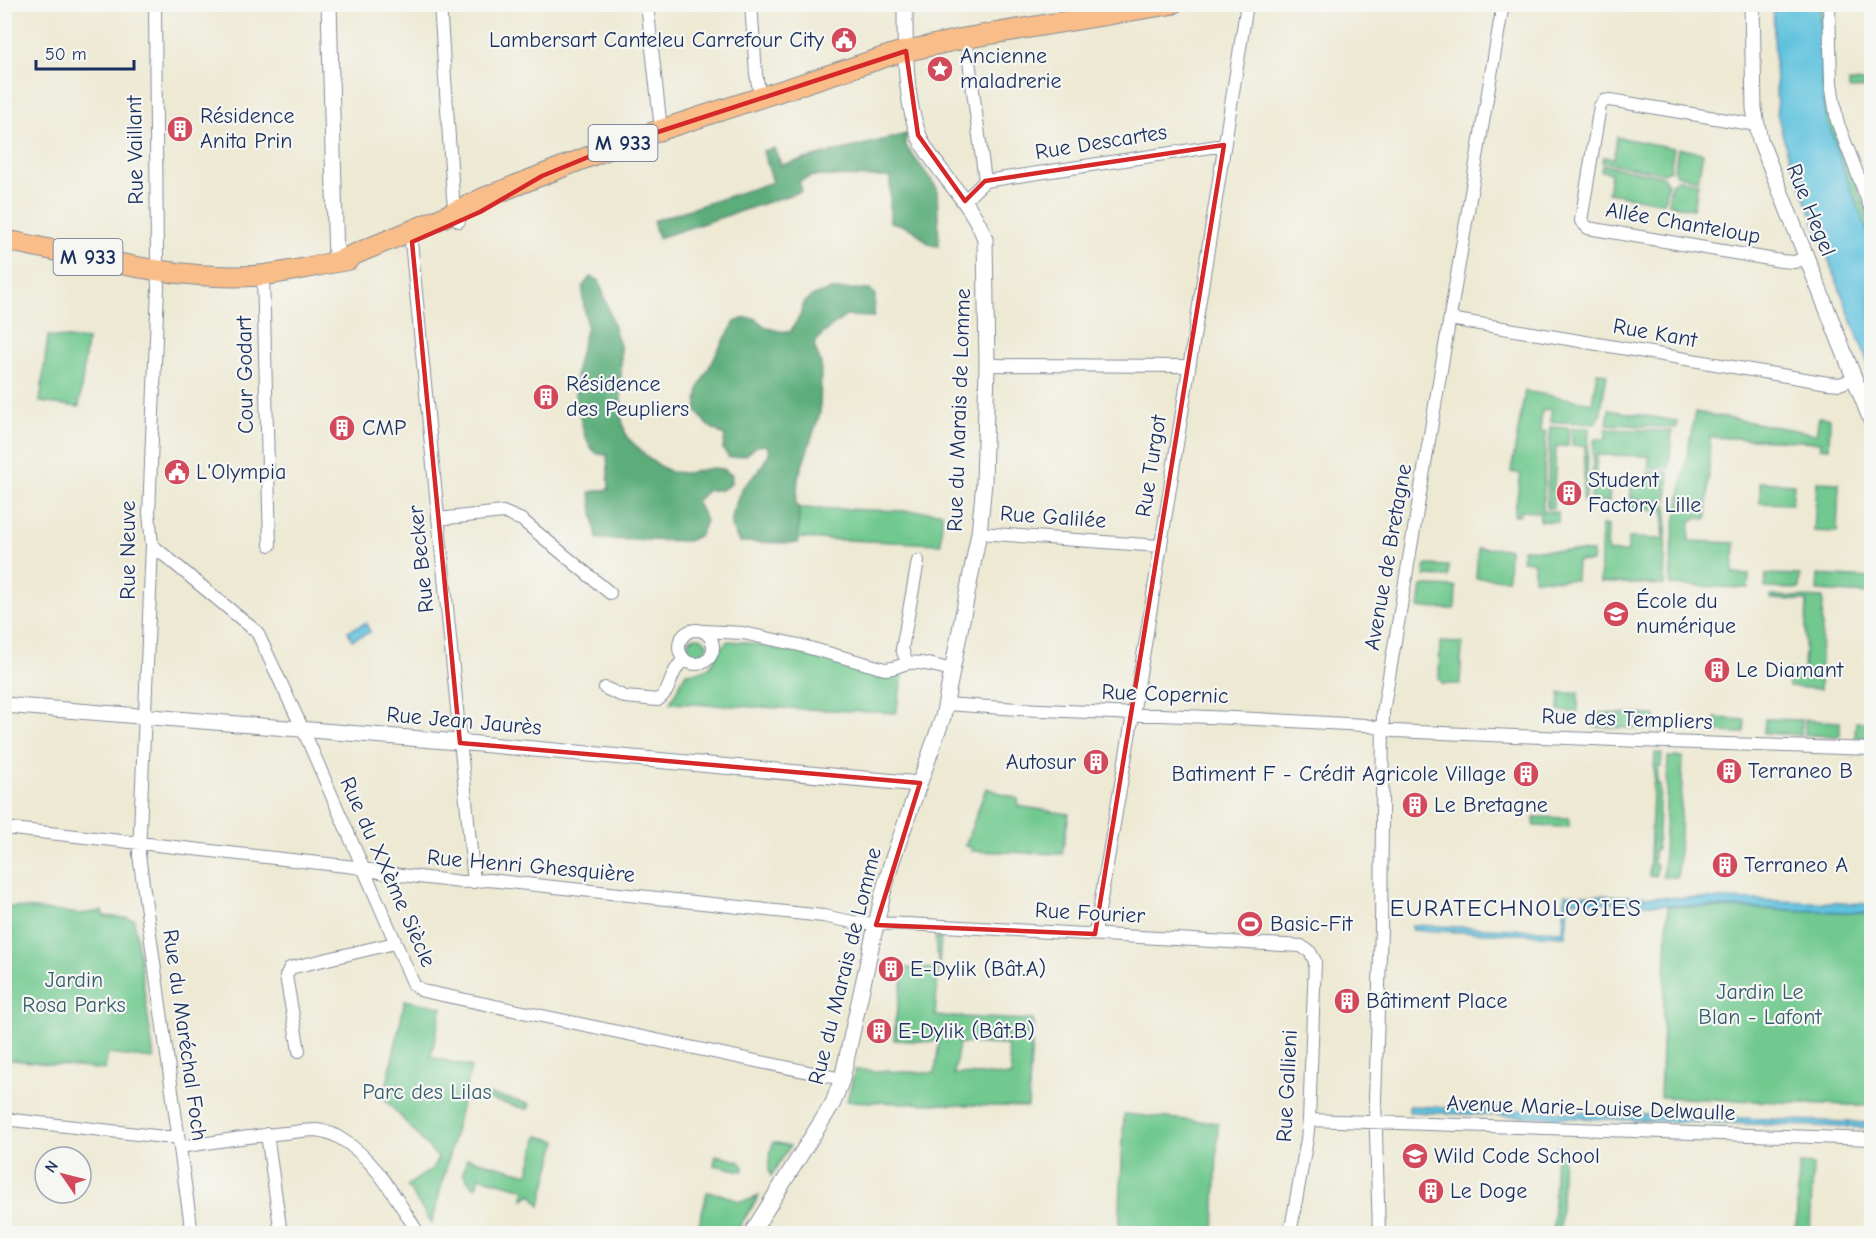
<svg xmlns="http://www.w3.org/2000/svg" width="1876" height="1238" font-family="'Comic Neue',sans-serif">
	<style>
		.green { fill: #71c98f; stroke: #467c76; stroke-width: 1.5; fill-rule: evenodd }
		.forest { fill: #5cad7a; stroke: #3c6e6c; stroke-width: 1.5 }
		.water { fill: #60c3de; stroke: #3e799e; stroke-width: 1.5 }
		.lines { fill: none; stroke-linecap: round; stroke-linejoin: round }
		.minor-casing { stroke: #848c98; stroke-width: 14 }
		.tertiary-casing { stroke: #848c98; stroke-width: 17 }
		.primary-casing { stroke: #848c98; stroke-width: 22 }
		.minor { stroke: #fff; stroke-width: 12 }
		.tertiary { stroke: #fff; stroke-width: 15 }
		.primary { stroke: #f8bd88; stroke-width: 20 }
		.marked { fill: none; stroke: #d62828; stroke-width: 4.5; stroke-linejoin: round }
		.labels { text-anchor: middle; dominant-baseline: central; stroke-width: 4.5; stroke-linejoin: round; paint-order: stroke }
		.shield { fill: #f6f6f2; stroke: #5d6b8a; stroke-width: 1.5 }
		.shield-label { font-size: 21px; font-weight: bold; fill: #1b2f5e }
		.poi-label { font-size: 22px; fill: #1b2f5e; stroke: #f6f6f2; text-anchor: start }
		.street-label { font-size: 22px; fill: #1b2f5e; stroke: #f6f6f2 }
		.park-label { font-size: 22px; fill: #355d6d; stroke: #f6f6f2 }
		.neighbourhood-label { font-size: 24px; letter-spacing: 1.5px; fill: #1b2f5e; stroke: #f6f6f2 }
	</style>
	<rect width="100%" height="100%" fill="#f6f6f2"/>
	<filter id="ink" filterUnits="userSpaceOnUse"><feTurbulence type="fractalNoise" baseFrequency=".0167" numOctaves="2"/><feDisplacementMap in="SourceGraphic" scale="12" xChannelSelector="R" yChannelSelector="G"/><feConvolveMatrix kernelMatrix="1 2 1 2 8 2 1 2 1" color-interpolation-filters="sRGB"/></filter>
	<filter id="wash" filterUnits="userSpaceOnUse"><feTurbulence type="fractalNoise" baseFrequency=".008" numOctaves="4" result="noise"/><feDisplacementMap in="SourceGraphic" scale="24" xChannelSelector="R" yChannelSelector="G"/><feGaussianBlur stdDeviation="1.35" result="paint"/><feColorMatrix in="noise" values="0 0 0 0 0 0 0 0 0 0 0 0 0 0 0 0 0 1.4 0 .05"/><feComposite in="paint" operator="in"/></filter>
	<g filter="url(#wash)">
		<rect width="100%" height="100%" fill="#ede9d3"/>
		<!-- green -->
		<path class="green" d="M1819 5H1823L1828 108 1871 225V242L1845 173 1824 111Z
			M1849 82H1871V88L1849 89Z
			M1617 137 1674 148 1670 170 1663 173 1602 162 1603 157 1614 158Z
			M1678 148 1703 153 1698 180 1677 175 1674 171Z
			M1602 165 1662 176 1668 183 1664 203 1608 193 1611 173 1601 171Z
			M1677 179 1698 183 1693 209 1668 204 1671 184Z
			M48 336 87 340 79 407 40 402Z
			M1597 372 1607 374 1600 415 1595 423 1551 422V409L1542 410 1540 431 1546 432 1543 511 1558 512V522L1540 521 1539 512 1521 511 1520 515H1514L1521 474 1511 472 1525 391 1592 403Z
			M1609 410 1677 421 1676 428 1607 424Z
			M1695 412 1816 434 1819 417 1830 418 1829 448H1820V442L1710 437 1707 519 1695 518V521L1690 520 1689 541 1735 543 1733 574 1749 575 1748 588 1670 585 1672 541Z
			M1550 427 1569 428 1568 446H1556L1553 508H1547Z
			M1572 428H1589L1586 501H1583L1585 446H1572Z
			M1606 429 1672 431 1669 468H1649V456L1597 455 1595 482 1610 483 1609 502H1591L1594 439H1606Z
			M1648 472H1669L1667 501 1631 499V484L1648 485Z
			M1760 482 1794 484 1792 504 1760 503Z
			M1817 482 1839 483 1837 532 1814 531Z
			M1631 503 1667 505 1664 585 1600 582 1602 525 1608 526 1607 552H1628V538L1663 539 1664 511 1630 509Z
			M799 508 942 512 941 544 798 538Z
			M1478 548 1509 549 1508 579 1476 578Z
			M1523 549 1593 552 1592 562 1577 561 1576 580 1534 579V562L1522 561Z
			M1426 565 1449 566 1448 577 1424 576Z
			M1766 574 1800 575 1799 589 1765 588Z
			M1818 575 1871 578V594L1817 591Z
			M1422 586 1456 587 1455 609 1419 608Z
			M1771 596 1823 598 1820 689 1789 687V671H1804L1807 601 1771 599Z
			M687 647a10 10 0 1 1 20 0a10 10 0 1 1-20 0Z
			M728 641 743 642 783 650 829 660 881 677 903 675 896 713 670 703 686 673C723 671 708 656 728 641Z
			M1440 642 1462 643 1460 684H1442V681L1439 680Z
			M1560 693H1578V712L1559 711Z
			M1594 713 1656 715V729L1593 727Z
			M1715 718 1745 720 1744 733 1714 732Z
			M1765 719 1802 720 1801 735 1764 733Z
			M1805 720 1840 722V736L1805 735Z
			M1856 722 1871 723V738L1855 737Z
			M1655 753 1662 754 1661 767H1658L1657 784 1660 785 1657 850H1654V864H1657L1656 876H1649Z
			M1668 757H1683L1678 877H1663Z
			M986 788 1018 799V806L1069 814 1062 854 971 851 973 848 965 846Z
			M1534 817 1569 818V827L1534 826Z
			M5 906 80 914 102 911 103 916 134 919 154 1059 107 1054 105 1070 5 1059Z
			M1668 906 1871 913V1106L1660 1097Z
			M935 937 941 938 935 1016 1033 1020 1028 1107 847 1101 855 1070 935 1073 939 1042 894 1040 895 1022 905 968 939 969ZM959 1043 1007 1045 1012 1076 954 1074Z
			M405 1000 442 1007 431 1057 471 1067 432 1224 407 1186 433 1168 438 1158 384 1098Z
			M489 1094 530 1104 528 1109 483 1098Z
			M1124 1114 1218 1123 1214 1233H1119Z
			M538 1136 557 1141 540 1206 532 1194 523 1199 525 1189 479 1177 476 1187 472 1186 463 1173 467 1158 528 1174Z
			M773 1142 790 1146 771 1176C766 1165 771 1153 773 1142Z
			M1556 1146 1563 1147 1560 1234 1553 1233Z
			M716 1155 740 1162 744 1167 743 1171 714 1165Z
			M1799 1164 1813 1165 1810 1233H1796Z
			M707 1192 720 1194 739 1201 749 1200 759 1196 735 1233H697Z"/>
		<!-- forest -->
		<path class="forest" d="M907 134 905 145 937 188 939 246C929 246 925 241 918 234 911 227 900 224 890 222V177L813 176 799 181 802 191 658 238 653 221 773 182 763 151 775 148 781 165Z
			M590 277 599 280 621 349V416L626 436 649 459 670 472 686 473 712 468 722 469 732 475 731 484 721 490H708L696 501 706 521 700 535 688 541 597 539 590 492 609 489 607 455 598 454 590 447 584 433 575 396 577 365 587 326 583 299V286Z
			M857 289 870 290 875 294 874 317 846 316 821 335 814 345 821 364 820 413 798 478 796 504 799 508 798 543 739 542 732 528V513L743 487 758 472 769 454 767 445 757 446 746 455 729 458 723 449 725 436 707 425 696 410 699 387 718 350 735 322 745 318H754L767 328 779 331 790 332 800 316 804 303 812 296 831 290Z"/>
		<!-- water -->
		<path class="water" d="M1773 5H1819L1824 111 1845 173 1871 242V371L1786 148 1777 113Z
			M366 623 370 632 352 640 348 631Z
			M1565 894 1871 904V913L1568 901 1566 936 1412 930V925L1563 931Z
			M1409 1106 1871 1123 1872 1128 1409 1112Z"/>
	</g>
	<g filter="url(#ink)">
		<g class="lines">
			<defs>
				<path id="minor" d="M155 4 157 259 158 287 149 513 152 545 139 855 192 1234
					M440 4 453 197 455 212 459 221
					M647 4 661 129
					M751 4 756 74 760 96
					M1829 4 1831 83 1837 121 1872 212
					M966 38 985 181
					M1756 125 1610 100 1604 101 1600 106 1581 221 1588 228 1781 261 1794 262 1806 258
					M985 181 1224 145
					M964 201 985 181
					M410 231 474 882
					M263 275 270 545
					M1450 319 1828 383 1840 384 1853 379
					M987 365 1188 366
					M438 519 503 512 522 520 610 593
					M979 533 1160 546
					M152 545 257 632 305 734 414 985 423 991 842 1079
					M679 647a17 17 0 1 1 34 0a17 17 0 1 1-34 0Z
					M703 631 743 633 799 645 885 669C896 669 899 665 908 663 922 661 939 667 952 670
					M907 663 902 649 918 561
					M605 688 625 697 658 700C671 689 668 684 675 671 677 667 681 662 684 659
					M946 704 1018 709 1256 719 1365 725 1393 731 1666 742 1872 749
					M4 828 355 867 385 873 461 882 489 880 823 916 858 923 907 924 1301 946 1310 952 1315 961 1309 1120 1307 1139 1290 1234
					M1095 934 1146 639 1247 4
					M299 1051 286 976 290 968 395 943
					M4 1119 164 1137H178
					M1309 1120 1872 1139
					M267 1134 281 1234
					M180 1147C215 1142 250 1136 285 1133 295 1132 306 1130 317 1130 323 1131 333 1134 338 1137 374 1157 394 1195 415 1228L416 1234
					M1379 1234 1375 1099 1381 928 1383 712 1503 4"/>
				<path id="tertiary" d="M329 4 336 262
					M1752 4 1754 109 1760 140 1872 423
					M4 705 446 741 919 784
					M751 1234 833 1103 842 1079 883 893 892 861 943 717 979 533 984 483 987 365 985 239C972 203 943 178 924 146 904 111 905 45 905 4"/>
				<path id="primary" d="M4 240C87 256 169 280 253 276 286 274 316 265 348 260
					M336 262 437 220 486 197 639 137 897 53 966 38 1172 4"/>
			</defs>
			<!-- minor casing -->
			<use href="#minor" class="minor-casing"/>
			<!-- tertiary casing -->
			<use href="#tertiary" class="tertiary-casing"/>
			<!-- primary casing -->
			<use href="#primary" class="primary-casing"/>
			<!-- minor -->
			<use href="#minor" class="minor"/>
			<!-- tertiary -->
			<use href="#tertiary" class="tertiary"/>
			<!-- primary -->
			<use href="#primary" class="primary"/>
		</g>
	</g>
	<!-- marked area -->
	<path class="marked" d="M906 51 918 135 965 201 985 181 1224 145 1095 934 876 925 920 783 460 743 412 242 480 212 542 176 615 146Z"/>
	<!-- icons -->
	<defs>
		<symbol id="civic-disc" viewBox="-11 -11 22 22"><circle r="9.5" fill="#d1495b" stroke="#f6f6f2"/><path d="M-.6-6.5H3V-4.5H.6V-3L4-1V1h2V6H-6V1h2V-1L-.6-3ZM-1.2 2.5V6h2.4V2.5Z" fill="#fff"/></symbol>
		<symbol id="sight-disc" viewBox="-11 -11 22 22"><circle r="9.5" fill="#d1495b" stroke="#f6f6f2"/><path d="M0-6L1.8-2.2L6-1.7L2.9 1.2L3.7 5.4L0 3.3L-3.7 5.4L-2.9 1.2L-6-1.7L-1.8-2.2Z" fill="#fff"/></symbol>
		<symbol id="building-disc" viewBox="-11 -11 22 22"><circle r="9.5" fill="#d1495b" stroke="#f6f6f2"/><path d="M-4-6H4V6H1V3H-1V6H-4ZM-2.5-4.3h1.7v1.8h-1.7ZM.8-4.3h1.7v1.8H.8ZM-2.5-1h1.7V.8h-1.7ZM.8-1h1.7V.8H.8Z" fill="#fff"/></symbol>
		<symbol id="university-disc" viewBox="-11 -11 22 22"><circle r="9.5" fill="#d1495b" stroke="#f6f6f2"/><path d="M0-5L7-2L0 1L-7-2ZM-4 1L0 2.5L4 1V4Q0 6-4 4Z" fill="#fff"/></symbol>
		<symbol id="stadium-disc" viewBox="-11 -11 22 22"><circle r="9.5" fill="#d1495b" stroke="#f6f6f2"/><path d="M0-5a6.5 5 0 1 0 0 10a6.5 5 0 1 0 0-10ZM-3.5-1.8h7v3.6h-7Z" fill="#fff"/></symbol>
	</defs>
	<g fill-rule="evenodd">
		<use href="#civic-disc" x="829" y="25" width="30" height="30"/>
		<use href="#sight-disc" x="925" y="54" width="30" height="30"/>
		<use href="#building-disc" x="165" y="114" width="30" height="30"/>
		<use href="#building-disc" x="531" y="382" width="30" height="30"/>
		<use href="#building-disc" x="327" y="413" width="30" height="30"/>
		<use href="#civic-disc" x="162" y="457" width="30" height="30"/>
		<use href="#building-disc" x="1554" y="478" width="30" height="30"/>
		<use href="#university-disc" x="1601" y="599" width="30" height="30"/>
		<use href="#building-disc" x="1702" y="655" width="30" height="30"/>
		<use href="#building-disc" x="1081" y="747" width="30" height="30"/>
		<use href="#building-disc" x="1714" y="756" width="30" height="30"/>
		<use href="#building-disc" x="1511" y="759" width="30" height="30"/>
		<use href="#building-disc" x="1400" y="790" width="30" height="30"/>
		<use href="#building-disc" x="1710" y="850" width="30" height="30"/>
		<use href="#stadium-disc" x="1235" y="909" width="30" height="30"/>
		<use href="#building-disc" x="876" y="954" width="30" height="30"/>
		<use href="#building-disc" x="1332" y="986" width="30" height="30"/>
		<use href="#building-disc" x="864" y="1016" width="30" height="30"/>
		<use href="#university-disc" x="1400" y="1141" width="30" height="30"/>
		<use href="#building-disc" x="1416" y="1176" width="30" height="30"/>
	</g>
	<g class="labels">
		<!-- shield labels -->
		<g class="shield">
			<rect x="588.5" y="125" width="69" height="36" rx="4.5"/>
			<rect x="53.5" y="239" width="69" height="36" rx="4.5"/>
		</g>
		<g class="shield-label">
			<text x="623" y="143">M 933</text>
			<text x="88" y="257">M 933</text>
		</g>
		<!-- poi labels -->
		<g class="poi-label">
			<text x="824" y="40" text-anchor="end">Lambersart Canteleu Carrefour City</text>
			<text x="960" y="56">Ancienne<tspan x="960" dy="25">maladrerie</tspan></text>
			<text x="200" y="116">Résidence<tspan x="200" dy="25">Anita Prin</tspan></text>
			<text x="566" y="384">Résidence<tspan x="566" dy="25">des Peupliers</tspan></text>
			<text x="362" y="428">CMP</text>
			<text x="196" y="472">L'Olympia</text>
			<text x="1588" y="480">Student<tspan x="1588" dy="25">Factory Lille</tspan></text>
			<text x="1636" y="601">École du<tspan x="1636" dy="25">numérique</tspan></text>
			<text x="1736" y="670">Le Diamant</text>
			<text x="1076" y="762" text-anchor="end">Autosur</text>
			<text x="1748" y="771">Terraneo B</text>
			<text x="1506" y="774" text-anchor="end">Batiment F - Crédit Agricole Village</text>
			<text x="1434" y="805">Le Bretagne</text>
			<text x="1744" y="865">Terraneo A</text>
			<text x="1270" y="924">Basic-Fit</text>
			<text x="910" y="969">E-Dylik (Bât.A)</text>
			<text x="1366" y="1001">Bâtiment Place</text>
			<text x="898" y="1031">E-Dylik (Bât.B)</text>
			<text x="1434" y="1156">Wild Code School</text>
			<text x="1450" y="1191">Le Doge</text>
		</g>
		<!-- street labels -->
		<g class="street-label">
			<text transform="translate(1101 142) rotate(-9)">Rue Descartes</text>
			<text transform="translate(135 150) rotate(-91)">Rue Vaillant</text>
			<text transform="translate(1811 210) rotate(68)">Rue Hegel</text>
			<text transform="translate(1683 223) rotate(10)">Allée Chanteloup</text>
			<text transform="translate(1655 333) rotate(10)">Rue Kant</text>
			<text transform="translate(245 375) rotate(-91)">Cour Godart</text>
			<text transform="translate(959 410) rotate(-88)">Rue du Marais de Lomme</text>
			<text transform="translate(1151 466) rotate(-81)">Rue Turgot</text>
			<text transform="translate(1053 517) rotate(4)">Rue Galilée</text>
			<text transform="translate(128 550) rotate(-90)">Rue Neuve</text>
			<text transform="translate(1388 557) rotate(-80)">Avenue de Bretagne</text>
			<text transform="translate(421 559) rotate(-96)">Rue Becker</text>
			<text transform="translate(1165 694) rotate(2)">Rue Copernic</text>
			<text transform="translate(1627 719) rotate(2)">Rue des Templiers</text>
			<text transform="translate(464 721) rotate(5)">Rue Jean Jaurès</text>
			<text transform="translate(531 866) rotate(5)">Rue Henri Ghesquière</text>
			<text transform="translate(388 872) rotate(66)">Rue du XXème Siècle</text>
			<text transform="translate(1090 913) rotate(3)">Rue Fourier</text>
			<text transform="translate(845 966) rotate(-76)">Rue du Marais de Lomme</text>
			<text transform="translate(185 1035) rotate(82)">Rue du Maréchal Foch</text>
			<text transform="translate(1287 1086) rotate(-87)">Rue Gallieni</text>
			<text transform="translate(1591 1108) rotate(2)">Avenue Marie-Louise Delwaulle</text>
		</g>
		<!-- park labels -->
		<g class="park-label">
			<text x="74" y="980">Jardin<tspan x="74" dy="25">Rosa Parks</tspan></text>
			<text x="1760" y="992">Jardin Le<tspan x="1760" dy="25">Blan - Lafont</tspan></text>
			<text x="427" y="1092">Parc des Lilas</text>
		</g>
		<!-- neighbourhood labels -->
		<g class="neighbourhood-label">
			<text x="1516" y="908">EURATECHNOLOGIES</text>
		</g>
	</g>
	<!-- margin -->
	<rect width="1876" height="1238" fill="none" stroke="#f6f6f2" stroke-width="24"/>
	<!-- north arrow -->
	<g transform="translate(63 1175) rotate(305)"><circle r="28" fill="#f6f6f2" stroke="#9ea6b7" stroke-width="1.5"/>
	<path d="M0-4.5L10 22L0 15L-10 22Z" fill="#d1495b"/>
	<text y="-9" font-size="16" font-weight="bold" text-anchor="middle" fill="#1b2f5e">N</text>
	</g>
	<!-- scale -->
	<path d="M36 60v9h98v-9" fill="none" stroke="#1b2f5e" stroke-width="3"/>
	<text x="45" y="60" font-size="18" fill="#1b2f5e" stroke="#f6f6f2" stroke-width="4.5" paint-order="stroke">50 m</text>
</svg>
